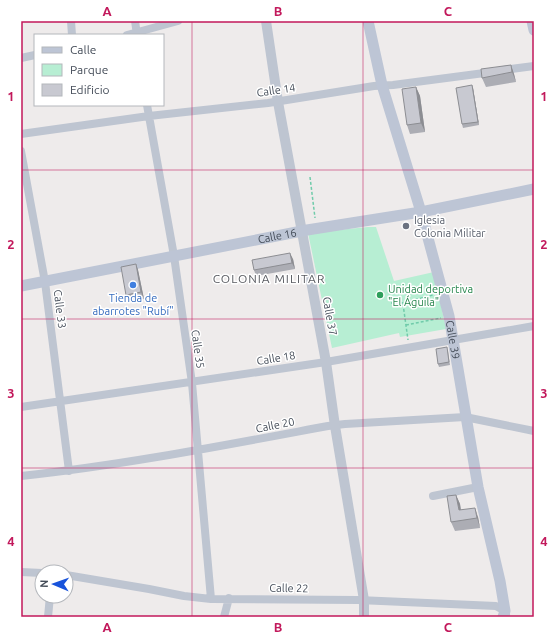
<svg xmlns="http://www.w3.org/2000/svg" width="555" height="638" font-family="Ubuntu,sans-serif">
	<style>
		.green { fill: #b7eed3 }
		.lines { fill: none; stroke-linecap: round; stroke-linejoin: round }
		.path { stroke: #70cbaa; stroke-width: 1.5; stroke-dasharray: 3 2; stroke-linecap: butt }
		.minor { stroke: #bec5d1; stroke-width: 8 }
		.tertiary { stroke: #bec5d1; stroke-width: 10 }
		.secondary { stroke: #bdc5d5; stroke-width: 11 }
		.wall { fill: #acadb4 }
		.shaded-wall { fill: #8c8d92 }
		.building { fill: #c8c9d1; stroke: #8c8d92 }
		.grid { fill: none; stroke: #c2185b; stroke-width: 1; stroke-opacity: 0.55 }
		.worship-dot { fill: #6b7280; stroke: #fff; stroke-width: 1.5 }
		.shop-dot { fill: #3f7fe0; stroke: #fff; stroke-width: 1.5 }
		.leisure-dot { fill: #2e9e5b; stroke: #fff; stroke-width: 1.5 }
		.labels { text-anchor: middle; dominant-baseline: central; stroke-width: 3; stroke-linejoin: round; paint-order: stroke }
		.street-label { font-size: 11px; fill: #444c58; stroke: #fff }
		.worship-label { font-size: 11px; fill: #5b616d; stroke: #fff; text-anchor: start }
		.leisure-label { font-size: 11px; fill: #27864d; stroke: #fff; text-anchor: start }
		.shop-label { font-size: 11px; fill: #366cbe; stroke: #fff }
		.neighbourhood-label { font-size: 12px; letter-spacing: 1px; fill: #585a60; stroke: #fff }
		.neatline { fill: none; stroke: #c2185b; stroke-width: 1.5 }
		.grid-label { font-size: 13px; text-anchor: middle; font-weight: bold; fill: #c2185b }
	</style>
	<rect width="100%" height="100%" fill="#eeebeb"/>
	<!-- green -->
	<path class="green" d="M368 227H376L394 281 434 272 446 329 400 337 399 333 332 348 308 233Z"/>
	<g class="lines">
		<!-- path -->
		<path class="path" d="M310 177 315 218
			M391 303 401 302 402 303 433 295
			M403 304 408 340
			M406 325 441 318"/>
		<!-- minor -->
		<path class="minor" d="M71 21 72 35
			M135 21 137 35
			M127 35 178 21
			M21 58 35 55
			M503 70 534 66
			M147 105 174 256 192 383 211 599
			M21 134 149 116 268 103 374 86 393 85 492 72
			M21 151 45 282 69 471
			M21 407 326 362 534 326
			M21 476C124 465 226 445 328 426L345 424 465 417 534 431
			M433 496 478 487
			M21 572 42 573
			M66 575 149 589 184 596 211 599 358 600 496 606 505 611 506 614
			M48 617 50 596
			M224 617 229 598"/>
		<!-- tertiary -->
		<path class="tertiary" d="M266 21 278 102 326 362 335 426 364 600V617"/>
		<!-- secondary -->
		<g class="secondary">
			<path id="s1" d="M368 21 382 85 421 212 449 316 478 487 500 581 505 611 503 617"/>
			<path d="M532 21 534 30"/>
			<path id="s2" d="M21 286 307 230 421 212 534 189"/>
		</g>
	</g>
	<!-- wall -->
	<path class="wall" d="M511 65 514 74 516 82 486 87 482 78Z
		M472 85 473 88 479 125 463 128 462 124Z
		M416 87 420 96 425 132 410 134 407 125Z
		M293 259 295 269 256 276 254 270Z
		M136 264 138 270 144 299 128 302 126 295Z
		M448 351 450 365 439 367 438 364Z
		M456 495 460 504 461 510 478 517 480 528 455 531 451 522Z"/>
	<!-- shaded-wall -->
	<path class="shaded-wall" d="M511 65 514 74 516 82 512 72Z
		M472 85 473 88 479 125 478 122Z
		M416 87 420 96 425 132 421 123Z
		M290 253 293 259 295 269 292 263Z
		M136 264 138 270 144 299 141 292Z
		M456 495 460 504 462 520 459 510Z
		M475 508 478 517 480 528 477 518Z"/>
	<!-- building -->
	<path class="building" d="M511 65 512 72 482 78 481 69Z
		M472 85 478 122 462 124 456 88Z
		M416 87 421 123 407 125 402 89Z
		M290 253 292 263 254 270 252 260Z
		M136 264 141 292 126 295 121 267Z
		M447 347 449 362 438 364 436 349Z
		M456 495 459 510 475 508 477 518 451 522 447 496Z"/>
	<!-- grid -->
	<path class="grid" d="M192 21V617M363 21V617M21 170H534M21 319H534M21 468H534"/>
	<!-- markers -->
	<circle class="worship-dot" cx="406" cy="226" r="4"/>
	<circle class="shop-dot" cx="133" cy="285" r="4"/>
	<circle class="leisure-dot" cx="380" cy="295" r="4"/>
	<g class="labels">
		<!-- street labels -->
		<g class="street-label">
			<text transform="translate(276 90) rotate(-8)">Calle 14</text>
			<text stroke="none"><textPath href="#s2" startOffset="261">Calle 16</textPath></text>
			<text transform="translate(60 309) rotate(83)">Calle 33</text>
			<text transform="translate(330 316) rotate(80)">Calle 37</text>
			<text stroke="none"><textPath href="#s1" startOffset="330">Calle 39</textPath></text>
			<text transform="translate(198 349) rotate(82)">Calle 35</text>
			<text transform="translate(276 358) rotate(-9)">Calle 18</text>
			<text transform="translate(275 425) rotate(-11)">Calle 20</text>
			<text transform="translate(289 588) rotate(1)">Calle 22</text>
		</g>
		<!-- worship labels -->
		<g class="worship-label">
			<text x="414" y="220">Iglesia<tspan x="414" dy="13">Colonia Militar</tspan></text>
		</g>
		<!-- leisure labels -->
		<g class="leisure-label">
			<text x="388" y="289">Unidad deportiva<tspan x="388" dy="13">"El Águila"</tspan></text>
		</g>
		<!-- shop labels -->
		<g class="shop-label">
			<text x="133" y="298">Tienda de<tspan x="133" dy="13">abarrotes "Rubí"</tspan></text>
		</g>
		<!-- neighbourhood labels -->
		<g class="neighbourhood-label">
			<text x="269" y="278">COLONIA MILITAR</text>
		</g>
	</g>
	<!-- border -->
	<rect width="555" height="638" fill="none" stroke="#ffffff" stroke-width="44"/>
	<!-- legend -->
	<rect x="34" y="34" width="130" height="72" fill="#ffffff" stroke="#b4b7bc"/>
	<rect x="42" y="47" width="20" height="6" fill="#bdc5d5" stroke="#b4b7bc"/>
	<text x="70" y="54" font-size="12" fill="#444c58">Calle</text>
	<rect x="42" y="64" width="20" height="12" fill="#b7eed3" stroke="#b4b7bc"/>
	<text x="70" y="74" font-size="12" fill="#444c58">Parque</text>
	<rect x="42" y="84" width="20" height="12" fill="#c8c9d1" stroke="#b4b7bc"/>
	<text x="70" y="94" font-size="12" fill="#444c58">Edificio</text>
	<!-- north arrow -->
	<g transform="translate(54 584) rotate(272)"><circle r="19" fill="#ffffff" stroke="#b4b7bc"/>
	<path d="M0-3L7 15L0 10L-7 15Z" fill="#1853db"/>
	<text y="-6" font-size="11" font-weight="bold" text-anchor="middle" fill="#444c58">N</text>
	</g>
	<rect x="22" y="22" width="511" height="594" class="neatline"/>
	<g class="grid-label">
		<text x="107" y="16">A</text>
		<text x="278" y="16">B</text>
		<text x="448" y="16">C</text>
		<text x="11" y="101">1</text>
		<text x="544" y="101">1</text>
		<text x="11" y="249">2</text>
		<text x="544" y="249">2</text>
		<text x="11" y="398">3</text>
		<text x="544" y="398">3</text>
		<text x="11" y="546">4</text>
		<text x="544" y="546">4</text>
		<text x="107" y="632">A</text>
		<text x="278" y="632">B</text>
		<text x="448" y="632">C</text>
	</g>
</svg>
